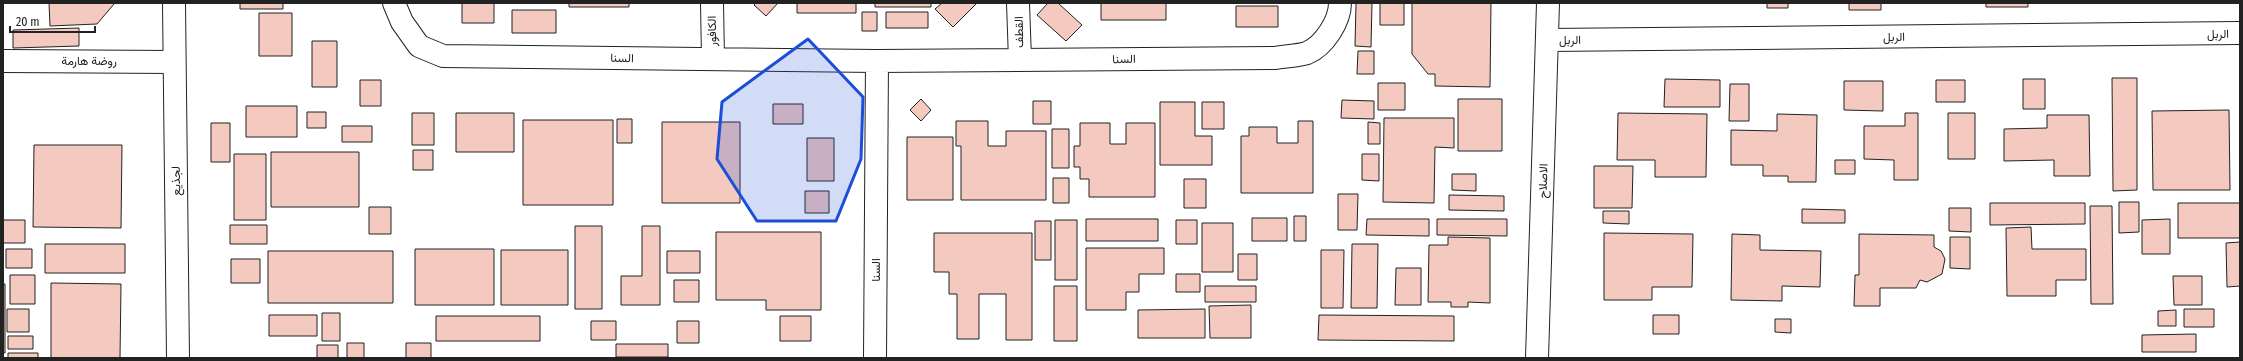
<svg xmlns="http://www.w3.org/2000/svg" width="2243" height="361" font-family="'Fira Sans Condensed',Vazirmatn,sans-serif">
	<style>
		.building { fill: #f3c9c0; stroke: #222 }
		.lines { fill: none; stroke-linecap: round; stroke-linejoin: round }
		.street-casing { stroke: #222; stroke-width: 24 }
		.street { stroke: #fff; stroke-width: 22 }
		.marked { fill: #1d4ed8; fill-opacity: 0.2; stroke: #1d4ed8; stroke-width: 3; stroke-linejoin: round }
		.labels { text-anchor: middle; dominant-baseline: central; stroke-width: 3; stroke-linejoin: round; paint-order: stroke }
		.street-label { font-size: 12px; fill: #222; stroke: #fff }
	</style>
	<rect width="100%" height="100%" fill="#fff"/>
	<!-- building -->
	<path class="building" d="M49 3H114V4L97 24 50 26Z
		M240 3H283V9H240Z
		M462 3H494V23H462Z
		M569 3H629V7H569Z
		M756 3H778L766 16 754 5Z
		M797 3H856V13H797Z
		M875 3H931V7H875Z
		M942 3H977L953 27 935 9Z
		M1048 3H1058L1082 25 1066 41 1037 15Z
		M1101 3H1166V20H1101Z
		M1356 3H1372L1371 47 1355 46Z
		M1380 3H1404V25H1380Z
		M1412 3H1491L1490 87 1435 86V74H1428L1412 54Z
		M1767 3H1788V8H1767Z
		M1849 3H1881V10H1849Z
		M1986 3H2028V7H1986Z
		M1236 6H1278V27H1236Z
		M512 10H556V33H512Z
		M862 12H877V31H862Z
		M886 12H928V28H886Z
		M259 13H292V56H259Z
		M79 28V46L13 48V30Z
		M312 41H337V87H312Z
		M1358 51H1374V74H1357Z
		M2112 78H2137V190L2113 191Z
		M1665 79 1720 80V107H1664Z
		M2023 79H2045V109H2023Z
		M360 80H381V106H360Z
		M1936 80H1965V102H1936Z
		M1844 81H1883V111L1844 110Z
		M1378 83H1405V110H1378Z
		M1730 84H1749V121H1729Z
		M921 99 931 110 921 121 910 110Z
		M1458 99H1502V151H1458Z
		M1342 100 1374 101V119L1341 118Z
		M1033 101H1051V124H1033Z
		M1160 102H1195V136H1212V165H1160Z
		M1202 102H1224V129H1202Z
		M773 104H803V124H773Z
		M246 106H297V137H246Z
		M2229 110 2230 190H2153L2152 111Z
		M307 112H326V128H307Z
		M412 113H434V145H412Z
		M456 113H514V152H456Z
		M1618 113 1707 114 1706 177H1655V160H1617Z
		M1905 113H1918V180H1894V160L1864 159V126H1905Z
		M1948 113H1975V159H1948Z
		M1777 114 1817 115 1816 182H1788V176H1763V165H1731V130L1777 131Z
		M2047 115H2089L2090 176H2054V160L2004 161V129L2047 128Z
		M1384 118H1454V148L1435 147 1434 203 1383 202Z
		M617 119H632V143H617Z
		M523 120H613V205H523Z
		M956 121H988V146H1006V131H1046V200H961V146H956Z
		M1298 121H1313V193H1241V136H1249V127H1277V143H1298Z
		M662 122H740V203H662Z
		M1368 122 1380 123V144H1368Z
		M211 123H230V162H211Z
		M1080 123H1110V144H1126V123H1155V197H1089V179H1080V167H1074V146H1080Z
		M342 126H372V142H342Z
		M1052 129H1069V168H1052Z
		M907 137H953V200H907Z
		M807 138H834V181H807Z
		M34 145H122L121 228 33 227Z
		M413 150H433V170H413Z
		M271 152H359V207H271Z
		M234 154H266V220H234Z
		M1362 154H1379V181L1362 180Z
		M1835 160H1855V174H1835Z
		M1594 166H1633L1632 208H1594Z
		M1452 174H1476V191L1452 190Z
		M1053 178H1069V203H1053Z
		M1184 179H1206V208H1184Z
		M805 191H829V213H805Z
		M1338 194H1358L1357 230H1338Z
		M1449 195 1504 196V211L1449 210Z
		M2119 202H2139V232L2119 233Z
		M1990 203H2085V224L1990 225Z
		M2178 203H2240V238H2178Z
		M2090 206H2112L2113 304H2091Z
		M369 207H391V234H369Z
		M1949 208H1971V232L1949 231Z
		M1802 209 1845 210V223H1802Z
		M1603 211H1629V224L1603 223Z
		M1294 216H1306V241H1294Z
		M1252 218H1287V241H1252Z
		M1086 219H1158V241H1086Z
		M1367 219H1429V236L1366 235Z
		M1437 219H1507V236L1437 235Z
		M2170 219V254H2142V220Z
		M3 220H25V243H3Z
		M1055 220H1077V280H1055Z
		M1176 220H1197V244H1176Z
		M1035 221H1051V260H1035Z
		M1202 223H1233V272H1202Z
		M230 225H267V244H230Z
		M575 226H602V309H575Z
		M642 226H660V305H621V276H642Z
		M2031 227 2032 249H2086V280H2056V296H2007L2006 228Z
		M716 232H821V310H766V300H716Z
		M934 233H1032V340H1006V294H979V339H957V294H949V272H934Z
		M1604 233 1693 234 1692 287H1652V300H1604Z
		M1732 234 1760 235V250L1821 251 1820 287 1782 286V301L1731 300Z
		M1859 234 1934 235V247L1941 251 1945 259 1942 274 1927 282 1920 280 1916 288H1880V306H1854L1855 275H1859Z
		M1448 237 1490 238V303L1468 302V307H1451V302H1428L1429 245H1448Z
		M1950 237H1970V269L1950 268Z
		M2240 242V286L2227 287 2226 243Z
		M45 244H125V273H45Z
		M1352 244H1378L1377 308H1351Z
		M1086 248H1164V274H1139V292H1126V310H1086Z
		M6 249H32V268H6Z
		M415 249H494V305H415Z
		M501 250H568V305H501Z
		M1321 250H1344L1343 308H1321Z
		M268 251H393V303H268Z
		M667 251H700V273H667Z
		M1238 254H1257V280H1238Z
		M231 259H260V283H231Z
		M1396 268H1421V305H1395Z
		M1176 274H1200V292H1176Z
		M10 275H35V304H10Z
		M2173 276H2202V305H2174Z
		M674 280H699V302H674Z
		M51 283 121 284 120 358H51Z
		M3 284H5V353H3Z
		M1054 286H1077V341H1054Z
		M1205 286H1256V302H1205Z
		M1251 305V338H1210L1209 306Z
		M7 309H29V332H7Z
		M1205 309V338H1138V310Z
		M2184 309H2214V327H2184Z
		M2176 310V326H2158V311Z
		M322 313H340V341H322Z
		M269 315H317V336H269Z
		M1319 315 1454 316V341L1318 340Z
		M1653 315H1679V334H1653Z
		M436 316H540V341H436Z
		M780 316H811V341H780Z
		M1775 319H1791V333L1775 332Z
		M591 321H616V340H591Z
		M677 321H699V343H677Z
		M2196 334V352H2142V335Z
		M8 336H33V349H8Z
		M347 343H364V358H347Z
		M406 343H431V358H406Z
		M616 344H668V357H616Z
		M317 345H338V358H317Z
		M8 353H38V358H8Z"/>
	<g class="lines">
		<defs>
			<path id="street" d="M174 3 178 358
				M394 3 402 22 419 46 443 56 877 61 1275 58C1285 56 1298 56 1307 53 1324 46 1340 21 1340 3
				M712 3 713 59
				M1018 3 1020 60
				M1548 40 2240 33
				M3 61 174 62
				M875 358 877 61
				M1537 358 1548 3"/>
		</defs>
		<!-- street casing -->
		<use href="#street" class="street-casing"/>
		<!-- street -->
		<use href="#street" class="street"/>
	</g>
	<!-- marked area -->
	<path class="marked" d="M808 39 863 97 861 159 836 221H757L717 159 722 102Z"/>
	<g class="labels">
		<!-- street labels -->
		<g class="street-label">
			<text transform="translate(712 31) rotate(-91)">الكافور</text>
			<text transform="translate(1019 32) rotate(-91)">القطف</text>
			<text transform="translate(2218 34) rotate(-1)">الربل</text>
			<text transform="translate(1894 37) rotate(-1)">الربل</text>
			<text transform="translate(1570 40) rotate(-1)">الربل</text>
			<text transform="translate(622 58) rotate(1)">السنا</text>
			<text transform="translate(1124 59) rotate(-1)">السنا</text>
			<text x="89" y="61">روضة هارمة</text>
			<text transform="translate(176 181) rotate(-91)">لجذيع</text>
			<text transform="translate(1543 181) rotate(-88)">الاصلاح</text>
			<text transform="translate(876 270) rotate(-90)">السنا</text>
		</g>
	</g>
	<!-- border -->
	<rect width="2243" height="361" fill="none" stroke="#222222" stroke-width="8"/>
	<!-- scale -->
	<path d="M10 26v6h85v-6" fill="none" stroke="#222222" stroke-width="2"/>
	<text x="16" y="26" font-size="12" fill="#222222" stroke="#ffffff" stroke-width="3" paint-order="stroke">20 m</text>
</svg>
